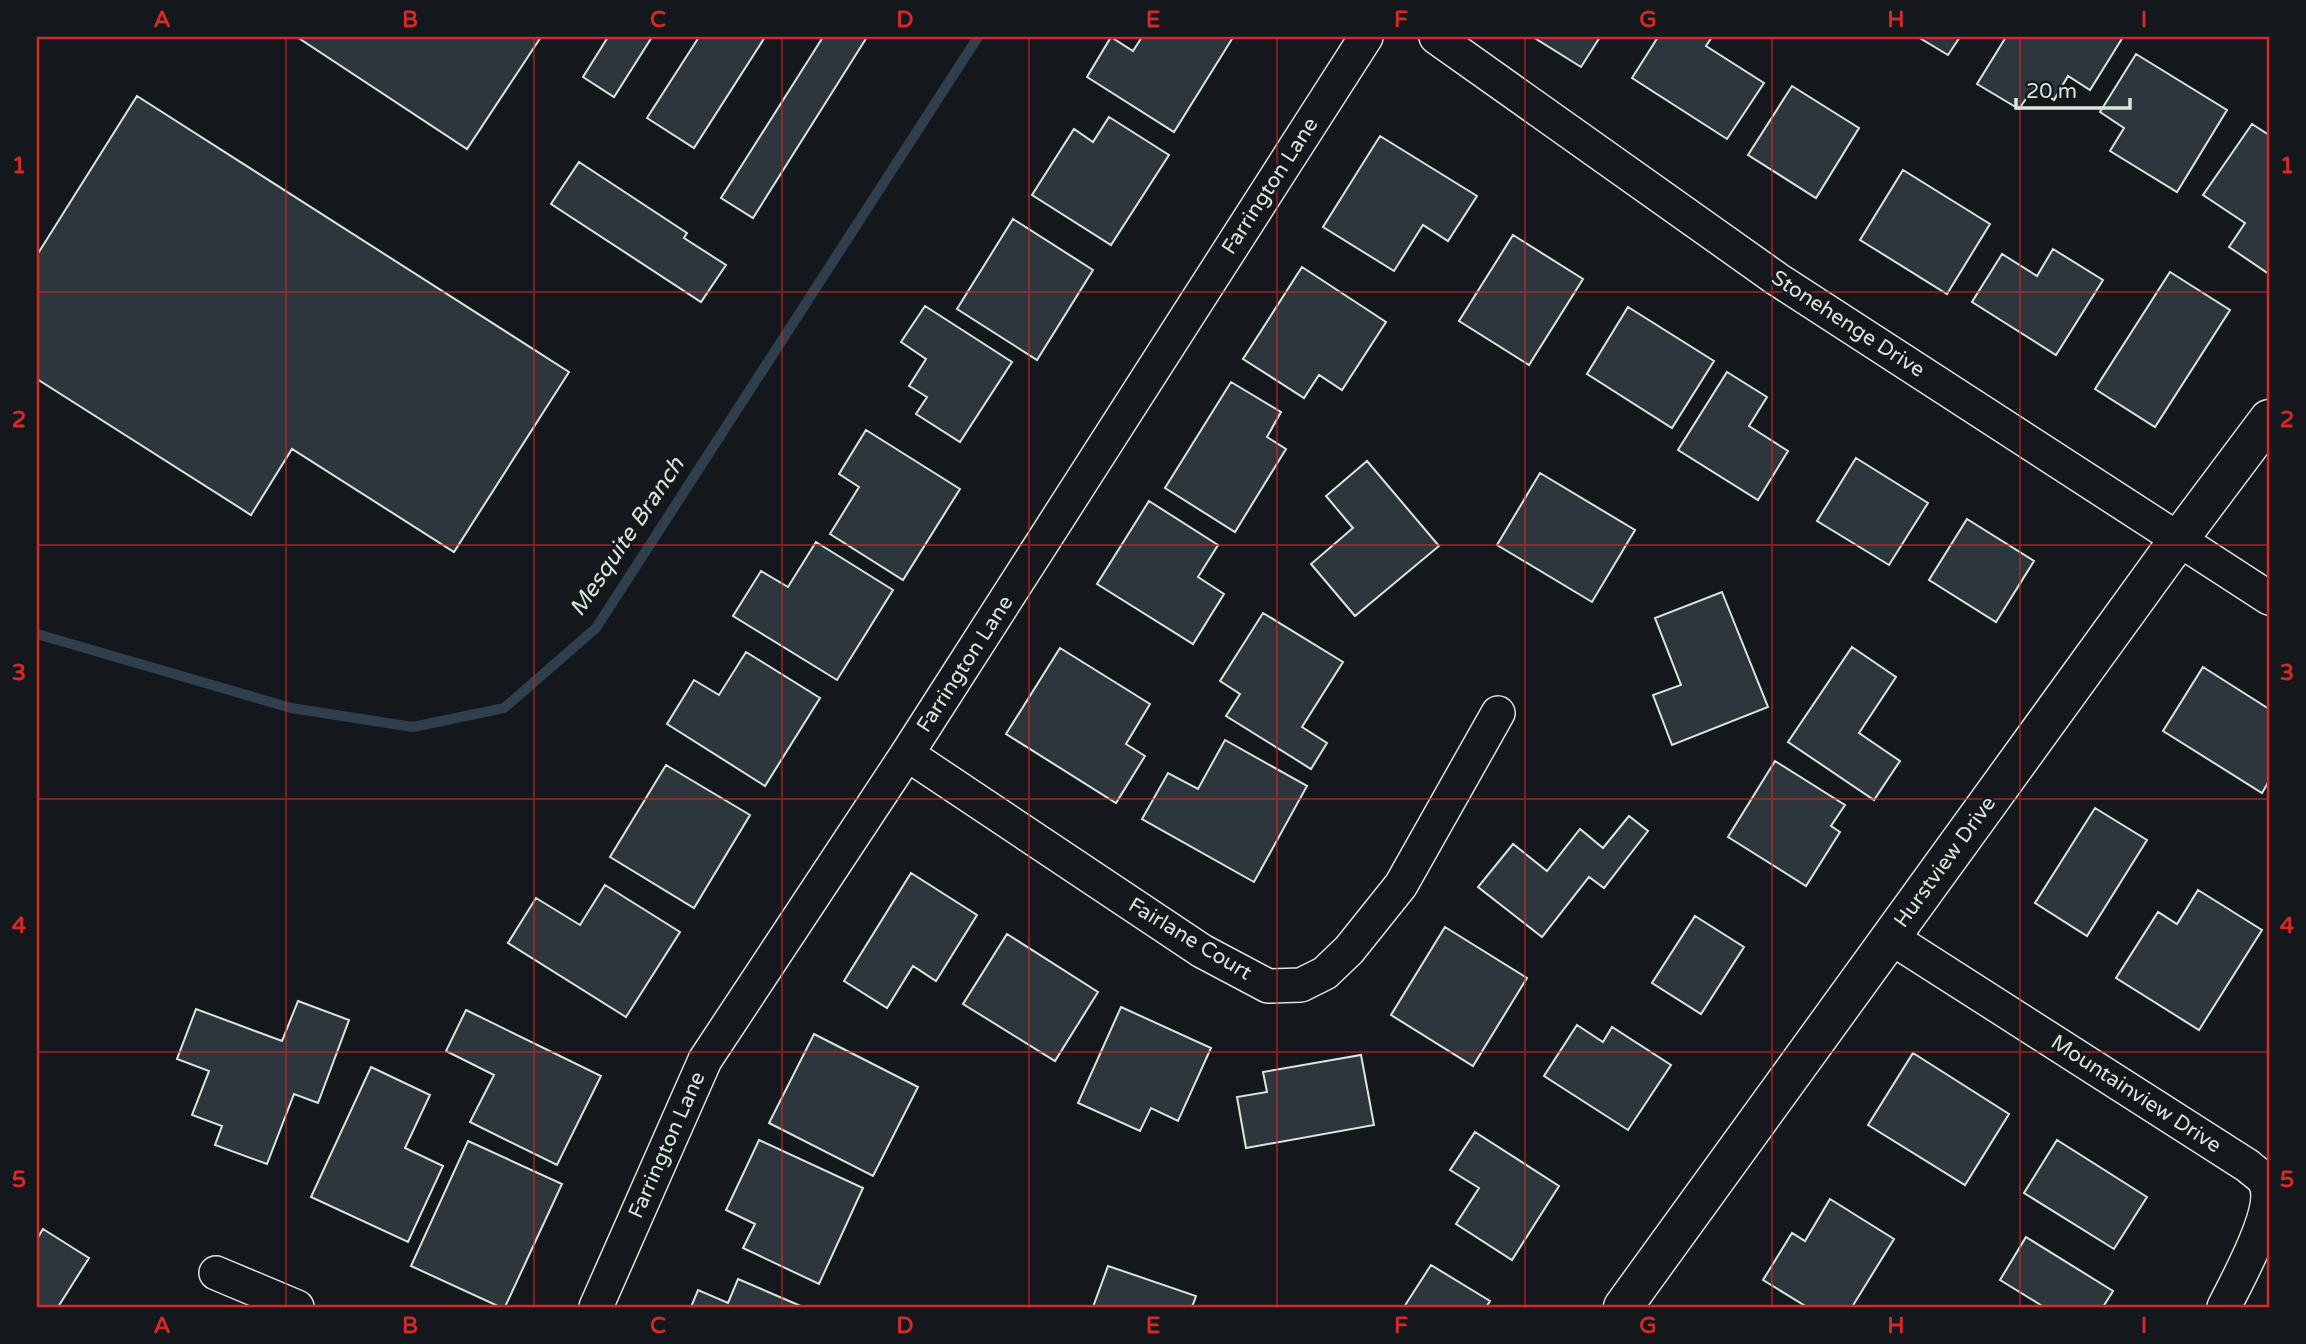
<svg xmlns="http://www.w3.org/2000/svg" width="2306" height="1344" font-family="'Varela Round',sans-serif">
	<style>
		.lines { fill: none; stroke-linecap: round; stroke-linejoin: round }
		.stream { stroke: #2f3f4d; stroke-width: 10 }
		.building { fill: #2c363c; stroke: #d8e6dc; stroke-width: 2 }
		.street-casing { stroke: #d8e6dc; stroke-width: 36 }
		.secondary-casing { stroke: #d8e6dc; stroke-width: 41 }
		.street { stroke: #14181c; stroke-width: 33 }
		.secondary { stroke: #14181c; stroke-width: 38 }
		.grid { fill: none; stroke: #d62828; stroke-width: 2; stroke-opacity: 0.55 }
		.labels { text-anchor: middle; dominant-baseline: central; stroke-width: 5; stroke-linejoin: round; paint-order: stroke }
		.street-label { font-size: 21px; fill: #d8e6dc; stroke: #14181c }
		.water-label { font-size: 23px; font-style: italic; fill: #d8e6dc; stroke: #14181c }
		.neatline { fill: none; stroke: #d62828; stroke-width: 2.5 }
		.grid-label { font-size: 23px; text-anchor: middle; font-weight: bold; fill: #d62828 }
	</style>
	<rect width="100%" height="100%" fill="#14181c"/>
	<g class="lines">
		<!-- stream -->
		<path class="stream" d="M37 634 291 708 413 727 504 708 596 628 978 37"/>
	</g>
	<!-- building -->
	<path class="building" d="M297 37H541L467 149Z
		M608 37H652L614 97 583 77Z
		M699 37H765L694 148 647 118Z
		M823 37H867L753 218 721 198Z
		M1111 37 1133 51 1142 37H1228L1232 39 1174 132 1087 77Z
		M1533 37H1600L1581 67Z
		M1658 37H1712L1706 46 1764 83 1727 139 1632 78Z
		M1918 37H1960L1948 55Z
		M2006 37H2123L2090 90 2068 76 2054 100 2034 87 2019 109 1977 84Z
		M2136 54 2227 110 2177 192 2110 151 2124 128 2100 112Z
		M1792 86 1859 128 1816 198 1748 155Z
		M137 96 569 372 454 552 292 449 251 515 37 379V255Z
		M1109 117 1169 155 1111 245 1032 195 1074 129 1093 142Z
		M2252 124 2269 135V274L2229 247 2245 223 2203 195Z
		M1380 136 1477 196 1448 241 1423 225 1394 271 1323 227Z
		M579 162 687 233 684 238 726 265 701 302 551 204Z
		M1903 170 1990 224 1947 294 1860 240Z
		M1013 219 1093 270 1037 360 957 309Z
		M1513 235 1583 279 1529 365 1459 321Z
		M2053 249 2103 280 2056 355 1972 302 2002 254 2037 276Z
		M1302 267 1386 322 1342 390 1319 375 1304 398 1243 359Z
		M2170 272 2230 310 2155 427 2095 389Z
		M925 306 1012 362 960 442 916 414 927 397 909 386 926 359 901 342Z
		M1628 307 1714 361 1672 428 1587 374Z
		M1727 372 1767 397 1749 426 1788 451 1758 500 1678 450Z
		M1231 382 1281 412 1267 437 1286 449 1235 532 1165 488Z
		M866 430 960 489 903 580 830 534 859 487 839 474Z
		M1856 458 1928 503 1889 565 1817 521Z
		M1367 461 1439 546 1355 616 1311 564 1353 528 1326 496Z
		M1540 473 1635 530 1592 602 1497 545Z
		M1149 501 1218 545 1198 577 1224 594 1193 644 1097 584Z
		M1967 519 2034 561 1996 622 1929 580Z
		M816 542 893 590 837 680 733 616 761 571 788 587Z
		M1722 592 1768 707 1672 745 1653 695 1681 685 1655 618Z
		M1263 613 1343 662 1302 727 1327 743 1311 769 1226 716 1240 694 1220 681Z
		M1852 647 1896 677 1859 733 1900 761 1874 800 1788 742Z
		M1060 648 1150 704 1126 744 1145 756 1116 803 1006 734Z
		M746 652 820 698 765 786 667 724 694 680 719 695Z
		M2203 667 2269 709V781L2262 793 2163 731Z
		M1225 740 1307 786 1254 882 1142 819 1168 773 1198 789Z
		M1775 761 1845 805 1831 826 1840 832 1806 886 1728 837Z
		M666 765 750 815 694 908 610 857Z
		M2095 808 2147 840 2087 936 2035 903Z
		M1629 816 1648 831 1604 888 1589 877 1542 937 1478 887 1513 844 1547 871 1580 829 1603 848Z
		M911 873 977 915 936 981 913 966 887 1008 844 981Z
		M605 885 680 932 626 1017 508 943 536 898 580 925Z
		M2198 890 2262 930 2199 1030 2116 978 2158 912 2177 924Z
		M1695 916 1744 947 1701 1014 1652 983Z
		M1445 927 1527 978 1473 1066 1391 1015Z
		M1007 934 1098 992 1055 1061 963 1004Z
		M298 1001 349 1020 318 1103 294 1094 267 1164 215 1145 222 1126 192 1115 209 1071 177 1059 196 1009 282 1041Z
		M1121 1007 1211 1048 1178 1121 1151 1108 1140 1131 1078 1103Z
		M466 1010 601 1076 557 1165 470 1122 494 1075 446 1051Z
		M1577 1025 1603 1042 1612 1027 1671 1065 1628 1130 1544 1076Z
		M814 1034 918 1087 873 1176 769 1123Z
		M1913 1053 2009 1114 1965 1185 1868 1125Z
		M1361 1055 1374 1125 1246 1148 1237 1097 1267 1092 1263 1072Z
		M371 1067 430 1095 405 1148 443 1166 408 1242 311 1197Z
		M1475 1132 1559 1186 1512 1260 1456 1224 1479 1188 1450 1170Z
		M759 1140 863 1188 819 1284 743 1248 755 1224 726 1210Z
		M2057 1140 2147 1197 2114 1249 2024 1193Z
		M468 1141 562 1184 505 1307H500L411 1266Z
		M1830 1199 1894 1239 1852 1307H1807L1763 1280 1792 1233 1805 1241Z
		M43 1229 89 1258 58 1307H37V1239Z
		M2026 1237 2113 1291 2103 1307H2044L2000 1280Z
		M1431 1265 1490 1301 1486 1307H1404Z
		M1108 1266 1196 1296 1192 1307H1093Z
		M738 1279 803 1307H691L698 1290 728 1303Z"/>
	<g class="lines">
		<defs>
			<path id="street" d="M1436 37 1777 279 2269 598
				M907 754 1202 951 1268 986 1301 985 1325 973 1349 950 1401 885 1498 713
				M1890 937 2248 1166C2252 1170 2260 1175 2264 1180 2280 1207 2237 1280 2224 1307
				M216 1273 297 1307
				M596 1307 705 1060 907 754 1366 37"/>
			<path id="secondary" d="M1623 1307 2179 539 2269 419"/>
		</defs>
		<!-- street casing -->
		<use href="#street" class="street-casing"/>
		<!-- secondary casing -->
		<use href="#secondary" class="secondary-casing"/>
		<!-- street -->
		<use href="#street" class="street"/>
		<!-- secondary -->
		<use href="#secondary" class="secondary"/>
	</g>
	<!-- grid -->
	<path class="grid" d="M286 37V1307M534 37V1307M782 37V1307M1029 37V1307M1277 37V1307M1525 37V1307M1772 37V1307M2020 37V1307M37 292H2269M37 545H2269M37 799H2269M37 1052H2269"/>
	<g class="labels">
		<!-- street labels -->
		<g class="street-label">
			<text transform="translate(1270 186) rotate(-57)">Farrington Lane</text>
			<text transform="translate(1848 324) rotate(33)">Stonehenge Drive</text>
			<text transform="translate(965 664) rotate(-57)">Farrington Lane</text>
			<text transform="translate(1945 862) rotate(-54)">Hurstview Drive</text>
			<text transform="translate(1190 939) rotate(31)">Fairlane Court</text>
			<text transform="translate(2136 1094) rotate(33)">Mountainview Drive</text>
			<text transform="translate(667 1145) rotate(-66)">Farrington Lane</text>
		</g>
		<!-- water labels -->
		<g class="water-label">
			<text transform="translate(627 537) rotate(-56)">Mesquite Branch</text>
		</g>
	</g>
	<!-- border -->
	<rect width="2306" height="1344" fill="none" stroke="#14181c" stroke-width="77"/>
	<!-- scale -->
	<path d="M2016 98v10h114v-10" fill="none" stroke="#d8e6dc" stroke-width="3.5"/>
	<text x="2026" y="98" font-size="21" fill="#d8e6dc" stroke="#14181c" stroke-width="5" paint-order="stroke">20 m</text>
	<rect x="38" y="38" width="2230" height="1268" class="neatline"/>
	<g class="grid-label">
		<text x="162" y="27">A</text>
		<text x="410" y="27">B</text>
		<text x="658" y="27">C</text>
		<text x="905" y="27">D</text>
		<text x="1153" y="27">E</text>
		<text x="1401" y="27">F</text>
		<text x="1648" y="27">G</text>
		<text x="1896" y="27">H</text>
		<text x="2144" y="27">I</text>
		<text x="19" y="173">1</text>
		<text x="2287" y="173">1</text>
		<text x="19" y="427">2</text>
		<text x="2287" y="427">2</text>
		<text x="19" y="680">3</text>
		<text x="2287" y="680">3</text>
		<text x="19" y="933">4</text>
		<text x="2287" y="933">4</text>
		<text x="19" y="1187">5</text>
		<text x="2287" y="1187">5</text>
		<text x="162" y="1333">A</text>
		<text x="410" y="1333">B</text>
		<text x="658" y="1333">C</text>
		<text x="905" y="1333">D</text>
		<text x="1153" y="1333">E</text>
		<text x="1401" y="1333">F</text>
		<text x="1648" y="1333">G</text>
		<text x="1896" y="1333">H</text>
		<text x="2144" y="1333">I</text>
	</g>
</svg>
